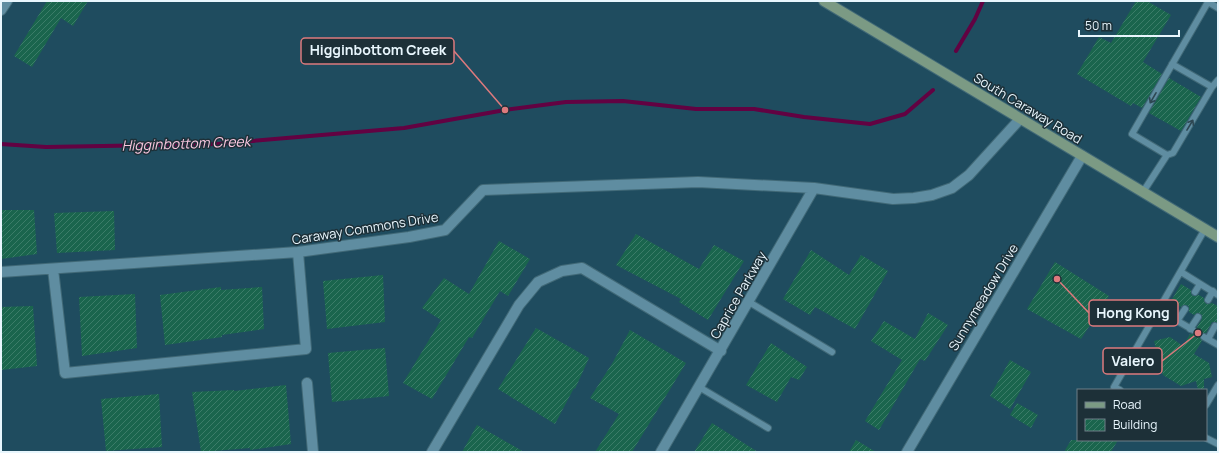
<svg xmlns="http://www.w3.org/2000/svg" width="1219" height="453" font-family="Manrope,sans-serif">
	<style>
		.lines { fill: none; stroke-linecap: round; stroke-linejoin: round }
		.stream { stroke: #620242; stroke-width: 4 }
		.building { fill: url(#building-hatch) }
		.lane-casing { stroke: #416977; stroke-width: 8 }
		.street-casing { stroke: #416977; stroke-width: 12 }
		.secondary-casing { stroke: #416977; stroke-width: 12 }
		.lane { stroke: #5f8da1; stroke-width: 6 }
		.street { stroke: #5f8da1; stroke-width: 10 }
		.secondary { stroke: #7b9a84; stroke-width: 10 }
		.oneway { stroke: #2e4752 }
		.labels { text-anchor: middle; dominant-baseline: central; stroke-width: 3; stroke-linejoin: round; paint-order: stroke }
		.street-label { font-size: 13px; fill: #e8f6fd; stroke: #1d3038 }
		.water-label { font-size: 14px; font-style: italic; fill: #f9c6df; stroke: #1d3038 }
		.leader { fill: none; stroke: #dd7a7d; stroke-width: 1.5 }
		.callout-dot { fill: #dd7a7d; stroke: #1d3038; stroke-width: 1.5 }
		.callout { fill: #1d3038; stroke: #dd7a7d; stroke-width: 1.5 }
		.callout-label { font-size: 14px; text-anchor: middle; font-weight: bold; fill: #e8f6fd }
	</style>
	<defs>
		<pattern id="building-hatch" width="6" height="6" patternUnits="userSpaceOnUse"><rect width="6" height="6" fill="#1a654d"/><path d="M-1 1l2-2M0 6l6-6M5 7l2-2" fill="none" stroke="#3b7c68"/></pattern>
	</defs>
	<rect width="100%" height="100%" fill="#1f4c5f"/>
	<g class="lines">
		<!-- stream -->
		<path class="stream" d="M956 51 975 19 983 1
			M1 144 46 147 217 144 404 128 505 110 566 102 623 101 696 109H754L804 117 870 124 905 114 933 90"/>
	</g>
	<!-- building -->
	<path class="building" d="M47 1H88L73 26 61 18 32 67 14 56Z
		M1136 1H1147L1171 15 1143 62 1162 74 1142 108 1133 103 1131 106 1077 74 1099 37 1111 43Z
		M1169 78 1201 97 1181 131 1149 113Z
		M1 210H34L37 254 1 259Z
		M114 211 115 250 57 253 54 213Z
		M636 234 699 269 714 245 744 261 708 320 679 302 681 299 616 265Z
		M499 241 530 259 508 296 500 291 472 338 469 337 432 399 403 383 441 320 422 308 444 278 469 294Z
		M811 250 849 275 861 255 888 271 855 329 815 307 810 315 783 299Z
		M1055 262 1109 296 1081 339 1027 309Z
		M383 275 385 322 327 329 323 281Z
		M1181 284 1191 290V294L1193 296 1199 295 1204 298V300L1206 304H1208L1212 303 1218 306V323L1215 322H1212L1206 333H1204L1200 334V337L1202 341 1194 354 1209 363 1212 377 1204 379V390H1198L1196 381 1181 386 1163 375 1154 341 1170 337 1183 346 1190 334H1195L1197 332V327L1202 319V315L1198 313 1194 315 1189 312V307L1187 305H1183L1181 307 1171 301Z
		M221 287V290L262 287 264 329 222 335V337L165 345 160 295Z
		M135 294 137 348 82 356 79 297Z
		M33 306 37 366 1 370V307Z
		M928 313 948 325 925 361 920 359 879 430 865 421 902 360 871 341 884 321 915 339Z
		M536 328 589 358 575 389 574 388 555 424 498 389Z
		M630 330 686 363 632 452H595L619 414 590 398 613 362Z
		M771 343 807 367 799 380 791 377 777 402 746 385Z
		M385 348 389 396 332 402 328 353Z
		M1010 360 1031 372 1010 409 990 396Z
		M286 385 291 444 250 450V448L201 452 192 392 234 390V391Z
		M159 394 162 447 106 451 101 399Z
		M1017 403 1038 415 1031 428 1010 415Z
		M712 423 758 452H694Z
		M477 425 524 452H462Z
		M856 440 876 452H849Z
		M1071 440H1118L1111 452H1064Z"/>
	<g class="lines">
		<defs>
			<path id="lane" d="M1172 64 1212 87
				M1167 155 1173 153 1212 87 1218 80
				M1143 192 1167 155 1132 134 1208 2 1218 8
				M1181 272 1218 295
				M1195 292 1200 284
				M1208 300 1213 291
				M749 302 832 352
				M1159 310 1193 330
				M1177 321 1185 309
				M1190 329 1198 317
				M1204 337 1218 345
				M1208 339 1215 326
				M699 387 768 428
				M1120 390 1114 387 1205 229
				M1206 405 1218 385
				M1206 438 1218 444"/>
			<path id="street" d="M1 10 7 1
				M53 269 65 373 306 349 298 252
				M1 272 298 252 409 237 445 230 483 190 698 182 814 188 893 199 914 198 932 195 952 188 969 175 1020 119
				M307 383 313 452
				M432 452 519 305 538 282 562 271 582 268 721 351
				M661 452 814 188
				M907 452 1082 156"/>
			<path id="secondary" d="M824 1 1218 237"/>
		</defs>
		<!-- lane casing -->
		<use href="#lane" class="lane-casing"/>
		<!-- street casing -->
		<use href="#street" class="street-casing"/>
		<!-- secondary casing -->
		<use href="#secondary" class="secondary-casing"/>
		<!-- lane -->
		<use href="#lane" class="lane"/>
		<!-- street -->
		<use href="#street" class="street"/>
		<!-- secondary -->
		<use href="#secondary" class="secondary"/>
	</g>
	<!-- one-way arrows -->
	<defs><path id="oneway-shaft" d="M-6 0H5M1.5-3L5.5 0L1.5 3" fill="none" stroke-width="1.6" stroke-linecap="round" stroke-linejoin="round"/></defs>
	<g class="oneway">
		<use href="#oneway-shaft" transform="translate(1153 98) rotate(120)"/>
		<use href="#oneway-shaft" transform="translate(1190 125) rotate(-59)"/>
	</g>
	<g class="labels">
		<!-- street labels -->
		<g class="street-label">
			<text transform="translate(1028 108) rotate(31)">South Caraway Road</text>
			<text transform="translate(365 228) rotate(-9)">Caraway Commons Drive</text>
			<text transform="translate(738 295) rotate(-60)">Caprice Parkway</text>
			<text transform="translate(983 297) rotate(-59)">Sunnymeadow Drive</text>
		</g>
		<!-- water labels -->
		<g class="water-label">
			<text transform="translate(186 143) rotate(-2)">Higginbottom Creek</text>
		</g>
	</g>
	<!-- callouts -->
	<path class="leader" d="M505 110L454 51M1057 279L1089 313M1198 333L1162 361"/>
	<g class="callout-dot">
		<circle cx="505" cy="110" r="4"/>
		<circle cx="1057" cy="279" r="4"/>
		<circle cx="1198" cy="333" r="4"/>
	</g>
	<g class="callout">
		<rect x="301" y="38" width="153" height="26" rx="4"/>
		<rect x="1089" y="300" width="89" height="26" rx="4"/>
		<rect x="1103" y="348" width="59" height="26" rx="4"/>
	</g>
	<g class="callout-label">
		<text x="378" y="55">Higginbottom Creek</text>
		<text x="1133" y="318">Hong Kong</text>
		<text x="1133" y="366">Valero</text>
	</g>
	<!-- border -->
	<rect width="1219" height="453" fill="none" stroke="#e8f6fd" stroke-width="4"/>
	<!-- legend -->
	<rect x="1077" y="389" width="130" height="52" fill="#1d3038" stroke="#6e7f87"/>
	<rect x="1085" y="402" width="20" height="6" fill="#7b9a84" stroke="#6e7f87"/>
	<text x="1113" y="409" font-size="12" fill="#e8f6fd">Road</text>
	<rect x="1085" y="419" width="20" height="12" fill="url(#building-hatch)" stroke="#6e7f87"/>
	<text x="1113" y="429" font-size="12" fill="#e8f6fd">Building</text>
	<!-- scale -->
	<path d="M1079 30v6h100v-6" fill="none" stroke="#e8f6fd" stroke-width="2"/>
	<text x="1085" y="30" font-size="12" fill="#e8f6fd" stroke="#1d3038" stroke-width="3" paint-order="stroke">50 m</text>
</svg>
